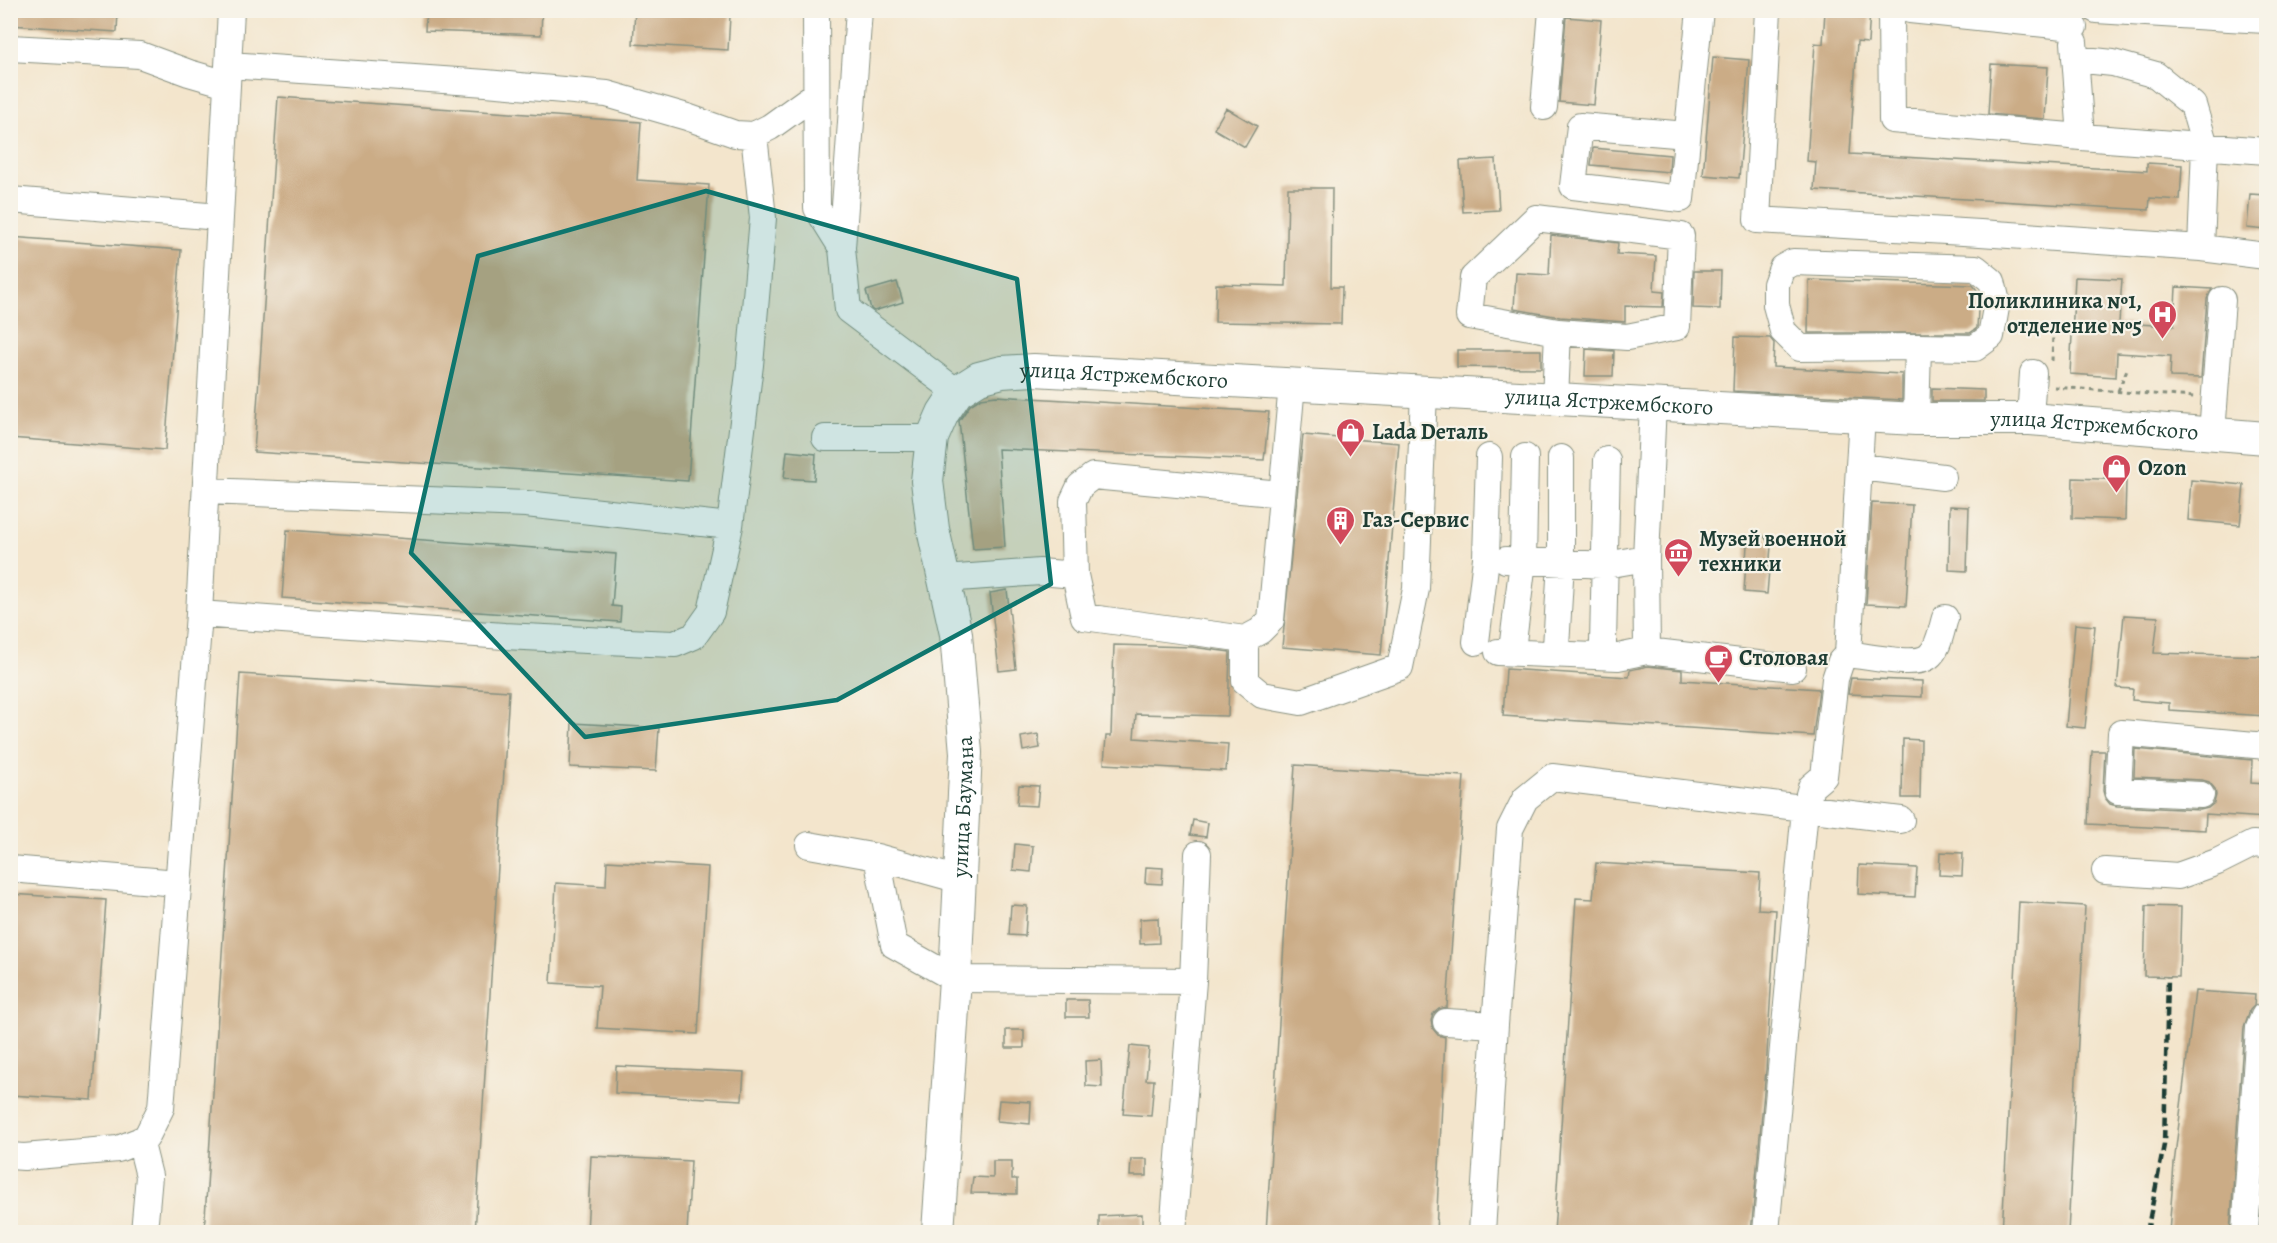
<svg xmlns="http://www.w3.org/2000/svg" width="2277" height="1243" font-family="Alegreya,serif">
	<style>
		.building { fill: #cbac86 }
		.lines { fill: none; stroke-linecap: round; stroke-linejoin: round }
		.minor-casing { stroke: #899180; stroke-width: 28 }
		.major-casing { stroke: #899180; stroke-width: 34 }
		.path { stroke: #899180; stroke-width: 3; stroke-dasharray: 4.5 4.5; stroke-linecap: butt }
		.minor { stroke: #fff; stroke-width: 26 }
		.major { stroke: #fff; stroke-width: 32 }
		.rail { stroke: #1f3d34; stroke-width: 4.5; stroke-dasharray: 9 4.5; stroke-linecap: butt }
		.marked { fill: #0f766e; fill-opacity: 0.2; stroke: #0f766e; stroke-width: 4.5; stroke-linejoin: round }
		.labels { text-anchor: middle; dominant-baseline: central; stroke-width: 4.5; stroke-linejoin: round; paint-order: stroke }
		.poi-label { font-size: 22px; font-weight: bold; fill: #1f3d34; stroke: #f7f3e8; text-anchor: start }
		.street-label { font-size: 22px; fill: #1f3d34; stroke: #f7f3e8 }
	</style>
	<rect width="100%" height="100%" fill="#f7f3e8"/>
	<filter id="ink" filterUnits="userSpaceOnUse"><feTurbulence type="fractalNoise" baseFrequency=".0167" numOctaves="2"/><feDisplacementMap in="SourceGraphic" scale="12" xChannelSelector="R" yChannelSelector="G"/><feConvolveMatrix kernelMatrix="1 2 1 2 8 2 1 2 1" color-interpolation-filters="sRGB"/></filter>
	<filter id="wash" filterUnits="userSpaceOnUse"><feTurbulence type="fractalNoise" baseFrequency=".008" numOctaves="4" result="noise"/><feDisplacementMap in="SourceGraphic" scale="24" xChannelSelector="R" yChannelSelector="G"/><feGaussianBlur stdDeviation="1.35" result="paint"/><feColorMatrix in="noise" values="0 0 0 0 0 0 0 0 0 0 0 0 0 0 0 0 0 1.4 0 .05"/><feComposite in="paint" operator="in"/></filter>
	<g filter="url(#wash)">
		<rect width="100%" height="100%" fill="#f3e5cc"/>
		<g id="blocks">
			<!-- building -->
			<path class="building" d="M10 10H118L117 32 10 25Z
				M426 10H542L541 35 425 31Z
				M635 10 730 16 728 50 633 44Z
				M1825 10H1870L1868 43 1857 42 1850 154 2147 171V163L2182 165 2180 200 2150 198 2149 210 1814 190 1816 162 1807 161 1815 43 1823 44Z
				M1566 17 1601 20 1594 105 1559 102Z
				M1713 57 1749 60 1739 178 1703 175Z
				M1991 64 2048 67 2045 119 1988 114Z
				M278 97 641 122 637 180 709 185 688 481 254 452Z
				M1226 108 1257 126 1245 147 1214 129Z
				M1593 148 1670 155 1669 172 1591 165Z
				M1496 159 1499 210 1463 212 1460 161Z
				M1288 188H1332L1331 287H1342L1341 324 1215 322 1216 284 1286 286Z
				M2250 194 2266 195V230L2247 228Z
				M1551 235 1618 243 1617 254 1656 256 1654 291 1664 292 1663 307 1625 306V322L1560 317 1514 309 1516 273 1549 275Z
				M10 237 181 250 165 450 10 438Z
				M1694 271H1721L1720 309 1693 308Z
				M2075 277 2122 279 2119 323 2174 326 2176 287 2212 289 2207 299 2201 378 2170 377 2171 356 2117 353 2116 377 2070 374Z
				M1809 280 1973 285 1979 293 1977 328 1970 333H1808Z
				M897 282 903 302 874 311 871 309 866 291Z
				M1735 337 1770 338 1774 343 1773 367 1902 374V400L1733 391Z
				M1586 349 1614 351 1613 376H1585Z
				M1457 350H1541V368L1457 367Z
				M1932 388 1984 390V401H1932Z
				M996 396 1269 412 1264 460 998 449 1005 547 973 549 959 421 970 405 981 398Z
				M1303 435 1399 443 1381 655 1282 647Z
				M787 451 816 454 814 480 784 478Z
				M2073 478 2126 480 2125 520 2072 518Z
				M2191 480 2244 485 2240 525 2188 520Z
				M1872 503 1912 505 1906 606 1866 604Z
				M1950 506 1969 507 1967 571 1949 570Z
				M287 530 616 554 612 606 621 607 620 622 282 598Z
				M1757 534 1763 535 1768 542V546H1771L1767 594 1744 592 1747 545H1750V540Z
				M1007 590 1016 669 999 671 990 593Z
				M2124 615 2158 617 2154 653 2266 656V716L2169 710V703L2132 700 2133 689 2117 688Z
				M2075 624 2095 626 2085 728 2066 726Z
				M1114 645 1192 647 1230 652 1228 716 1136 714 1134 738 1228 744 1226 771 1104 764 1106 736H1111Z
				M1648 666 1682 670V680L1819 689 1813 736 1503 716 1506 669 1629 677 1630 670Z
				M240 674 509 691 475 1233H204Z
				M1851 678 1922 681V697L1848 694Z
				M572 723 659 728 656 771 570 767Z
				M1038 734 1040 748 1023 751 1021 737Z
				M1903 739 1921 740 1920 798H1902Z
				M2135 749 2252 760 2251 783 2266 784V818L2206 814 2205 830 2088 824 2092 751H2105L2103 791 2105 798 2110 804 2117 806 2200 810 2208 808 2214 803 2216 795 2215 789 2209 782 2202 780 2134 777Z
				M1295 765 1464 776 1447 1007 1439 1009 1433 1014 1431 1021 1433 1029 1438 1035 1445 1037 1436 1233H1266Z
				M1019 785 1039 786 1037 806 1017 805Z
				M1193 820 1208 823 1206 837 1190 835Z
				M1015 844 1033 846 1031 872 1013 870Z
				M1940 852 1963 853 1962 876 1939 875Z
				M607 861 708 867 698 1034 597 1028 600 986 551 983 556 883 606 886Z
				M1596 863 1760 873 1758 909 1776 910 1766 1070 1751 1233H1554L1576 898 1593 899Z
				M1859 865 1917 868 1915 897 1858 894Z
				M1146 867 1163 868 1162 884 1145 883Z
				M10 894 106 900 92 1100 10 1095Z
				M2019 902 2085 906 2068 1233H2002Z
				M1011 905 1027 906 1025 936 1009 935Z
				M2146 906 2181 907 2179 977 2144 976Z
				M1158 918 1159 943 1140 944V919Z
				M2195 991 2255 995 2254 1006 2250 1010 2244 1027 2230 1233H2169L2174 1164Z
				M1066 1000H1088L1089 1017H1066Z
				M1006 1030H1024V1048H1006Z
				M1130 1046 1149 1048 1146 1080H1154L1151 1116 1123 1114Z
				M1101 1060 1102 1087 1086 1086 1085 1061Z
				M616 1066 744 1072 742 1100 615 1093Z
				M999 1100 1031 1102 1030 1124 997 1121Z
				M591 1156 691 1161 687 1233H587Z
				M1131 1159H1147V1176H1130Z
				M993 1161H1012V1179H1017V1194L971 1193 973 1177 993 1178Z
				M1142 1214V1233H1099V1216Z"/>
		</g>
	</g>
	<g filter="url(#ink)">
		<use href="#blocks" fill-opacity="0" stroke="#899180" stroke-width="1.5"/>
		<g class="lines">
			<defs>
				<path id="minor" d="M816 10 817 208 842 248
					M859 10 842 248 848 310 957 392
					M1768 10 1757 220 1980 233 2201 248
					M1891 10 1892 120 2081 137 2266 151
					M1910 10 2074 27
					M2096 10 2229 18V10
					M2229 18 2266 20
					M2074 42 2081 137
					M10 48 140 55 189 73 227 84
					M2075 59 2113 63 2156 75 2193 105 2205 146 2201 248 2266 256
					M229 65 486 83 607 94 687 117 735 134 754 135 770 127 816 94
					M1544 107 1552 10
					M1687 135 1580 126 1573 186 1681 199 1700 10
					M10 200 220 217
					M1555 399 1558 332 1627 337 1677 327 1681 236 1536 218 1473 278 1469 316 1558 332
					M1653 404 1646 558 1647 651 1793 668
					M1862 415 1848 654C1865 656 1914 667 1928 657 1939 649 1941 631 1945 618
					M1916 419 1918 347 1975 348 1991 336 1997 302 1992 281 1976 268 1793 262 1782 268 1776 284V305L1783 331 1800 348 1918 347
					M2030 419 2033 373
					M2212 433 2222 300
					M825 438H932
					M1860 467 1943 477
					M206 491 526 504 730 526
					M1506 560 1606 565 1646 558
					M1075 575 1073 501 1080 486 1093 476 1281 494
					M944 579 1040 572 1075 575 1084 617 1245 639 1260 631 1271 620 1292 384
					M199 614 504 636 649 643 675 644 694 636 711 612 730 526 750 365 763 218 754 135
					M1245 639V681L1262 695 1301 702 1400 667 1416 589 1424 392
					M1476 642 1486 558 1489 457
					M1513 642 1523 561 1525 457
					M1603 644 1607 460
					M1556 647 1561 562V458
					M1498 652 1618 657 1647 651
					M2201 795 2118 791 2121 733 2266 746
					M809 845 877 857 894 945 955 979 1193 981
					M877 857 960 880
					M10 869 178 883
					M2105 871 2178 876 2217 862 2253 844 2266 845
					M1446 1022 1495 1025
					M140 1140 149 1176 144 1232
					M10 1156 24 1157 118 1149 146 1138 161 1108 199 614 231 10
					M1173 1232 1193 981 1198 854
					M1482 1232 1495 1025 1510 829 1525 799 1552 777 1901 820
					M1766 1232 1805 809 1811 787 1824 776 1835 679 1841 661 1848 654
					M2245 1232 2259 1028 2264 1016 2266 1015"/>
				<g id="major">
					<path id="s1" d="M938 1232 955 979 966 753 956 634 933 529 927 481 932 438 943 413 957 392 979 378 1002 372 1034 370 1916 419H2030L2266 438"/>
				</g>
			</defs>
			<!-- minor casing -->
			<use href="#minor" class="minor-casing"/>
			<!-- major casing -->
			<use href="#major" class="major-casing"/>
			<!-- path -->
			<path class="path" d="M2052 361 2053 333
				M2054 387 2194 397
				M2118 391 2128 367"/>
			<!-- minor -->
			<use href="#minor" class="minor"/>
			<!-- major -->
			<use href="#major" class="major"/>
			<!-- rail -->
			<path class="rail" d="M2147 1232 2164 1145 2168 977"/>
		</g>
	</g>
	<!-- marked area -->
	<path class="marked" d="M706 191 1017 279 1051 584 837 700 585 737 411 553 478 256Z"/>
	<!-- icons -->
	<defs>
		<symbol id="hospital-pin" viewBox="-11 -11 22 30"><path d="M0 17L-7.5 6A9.5 9.5 0 1 1 7.5 6Z" fill="#d1495b" stroke="#f7f3e8"/><path d="M-5-5h3v3.5h4V-5h3V5h-3V1.5h-4V5h-3Z" fill="#fff"/></symbol>
		<symbol id="shop-pin" viewBox="-11 -11 22 30"><path d="M0 17L-7.5 6A9.5 9.5 0 1 1 7.5 6Z" fill="#d1495b" stroke="#f7f3e8"/><path d="M-5-2.5h2.3a2.7 3.5 0 0 1 5.4 0H5L5.5 6h-11ZM-1.5-2.5h3a1.5 2.3 0 0 0-3 0Z" fill="#fff"/></symbol>
		<symbol id="building-pin" viewBox="-11 -11 22 30"><path d="M0 17L-7.5 6A9.5 9.5 0 1 1 7.5 6Z" fill="#d1495b" stroke="#f7f3e8"/><path d="M-4-6H4V6H1V3H-1V6H-4ZM-2.5-4.3h1.7v1.8h-1.7ZM.8-4.3h1.7v1.8H.8ZM-2.5-1h1.7V.8h-1.7ZM.8-1h1.7V.8H.8Z" fill="#fff"/></symbol>
		<symbol id="museum-pin" viewBox="-11 -11 22 30"><path d="M0 17L-7.5 6A9.5 9.5 0 1 1 7.5 6Z" fill="#d1495b" stroke="#f7f3e8"/><path d="M0-6L6-3V-2H-6V-3ZM-5-1h2V3h-2ZM-1-1h2V3h-2ZM3-1h2V3H3ZM-6 4H6V6H-6Z" fill="#fff"/></symbol>
		<symbol id="cafe-pin" viewBox="-11 -11 22 30"><path d="M0 17L-7.5 6A9.5 9.5 0 1 1 7.5 6Z" fill="#d1495b" stroke="#f7f3e8"/><path d="M-5.5-4.5H6V0H3Q3 3.5 0 3.5H-2.5Q-5.5 3.5-5.5 0ZM3-3.2v2h1.7v-2ZM-6 4.5H4V6H-6Z" fill="#fff"/></symbol>
	</defs>
	<g fill-rule="evenodd">
		<use href="#hospital-pin" x="2146" y="298" width="33" height="45"/>
		<use href="#shop-pin" x="1334" y="416" width="33" height="45"/>
		<use href="#shop-pin" x="2100" y="452" width="33" height="45"/>
		<use href="#building-pin" x="1324" y="504" width="33" height="45"/>
		<use href="#museum-pin" x="1662" y="536" width="33" height="45"/>
		<use href="#cafe-pin" x="1702" y="642" width="33" height="45"/>
	</g>
	<g class="labels">
		<!-- poi labels -->
		<g class="poi-label">
			<text x="2142" y="301" text-anchor="end">Поликлиника №1,<tspan x="2142" dy="25">отделение №5</tspan></text>
			<text x="1372" y="432">Lada Dеталь</text>
			<text x="2138" y="468">Ozon</text>
			<text x="1362" y="520">Газ-Сервис</text>
			<text x="1699" y="539">Музей военной<tspan x="1699" dy="25">техники</tspan></text>
			<text x="1739" y="658">Столовая</text>
		</g>
		<!-- street labels -->
		<g class="street-label">
			<text stroke="none"><textPath href="#s1" startOffset="1023">улица Ястржембского</textPath></text>
			<text stroke="none"><textPath href="#s1" startOffset="1509">улица Ястржембского</textPath></text>
			<text stroke="none"><textPath href="#s1" startOffset="1995">улица Ястржембского</textPath></text>
			<text stroke="none"><textPath href="#s1" startOffset="426">улица Баумана</textPath></text>
		</g>
	</g>
	<!-- margin -->
	<rect width="2277" height="1243" fill="none" stroke="#f7f3e8" stroke-width="36"/>
</svg>
